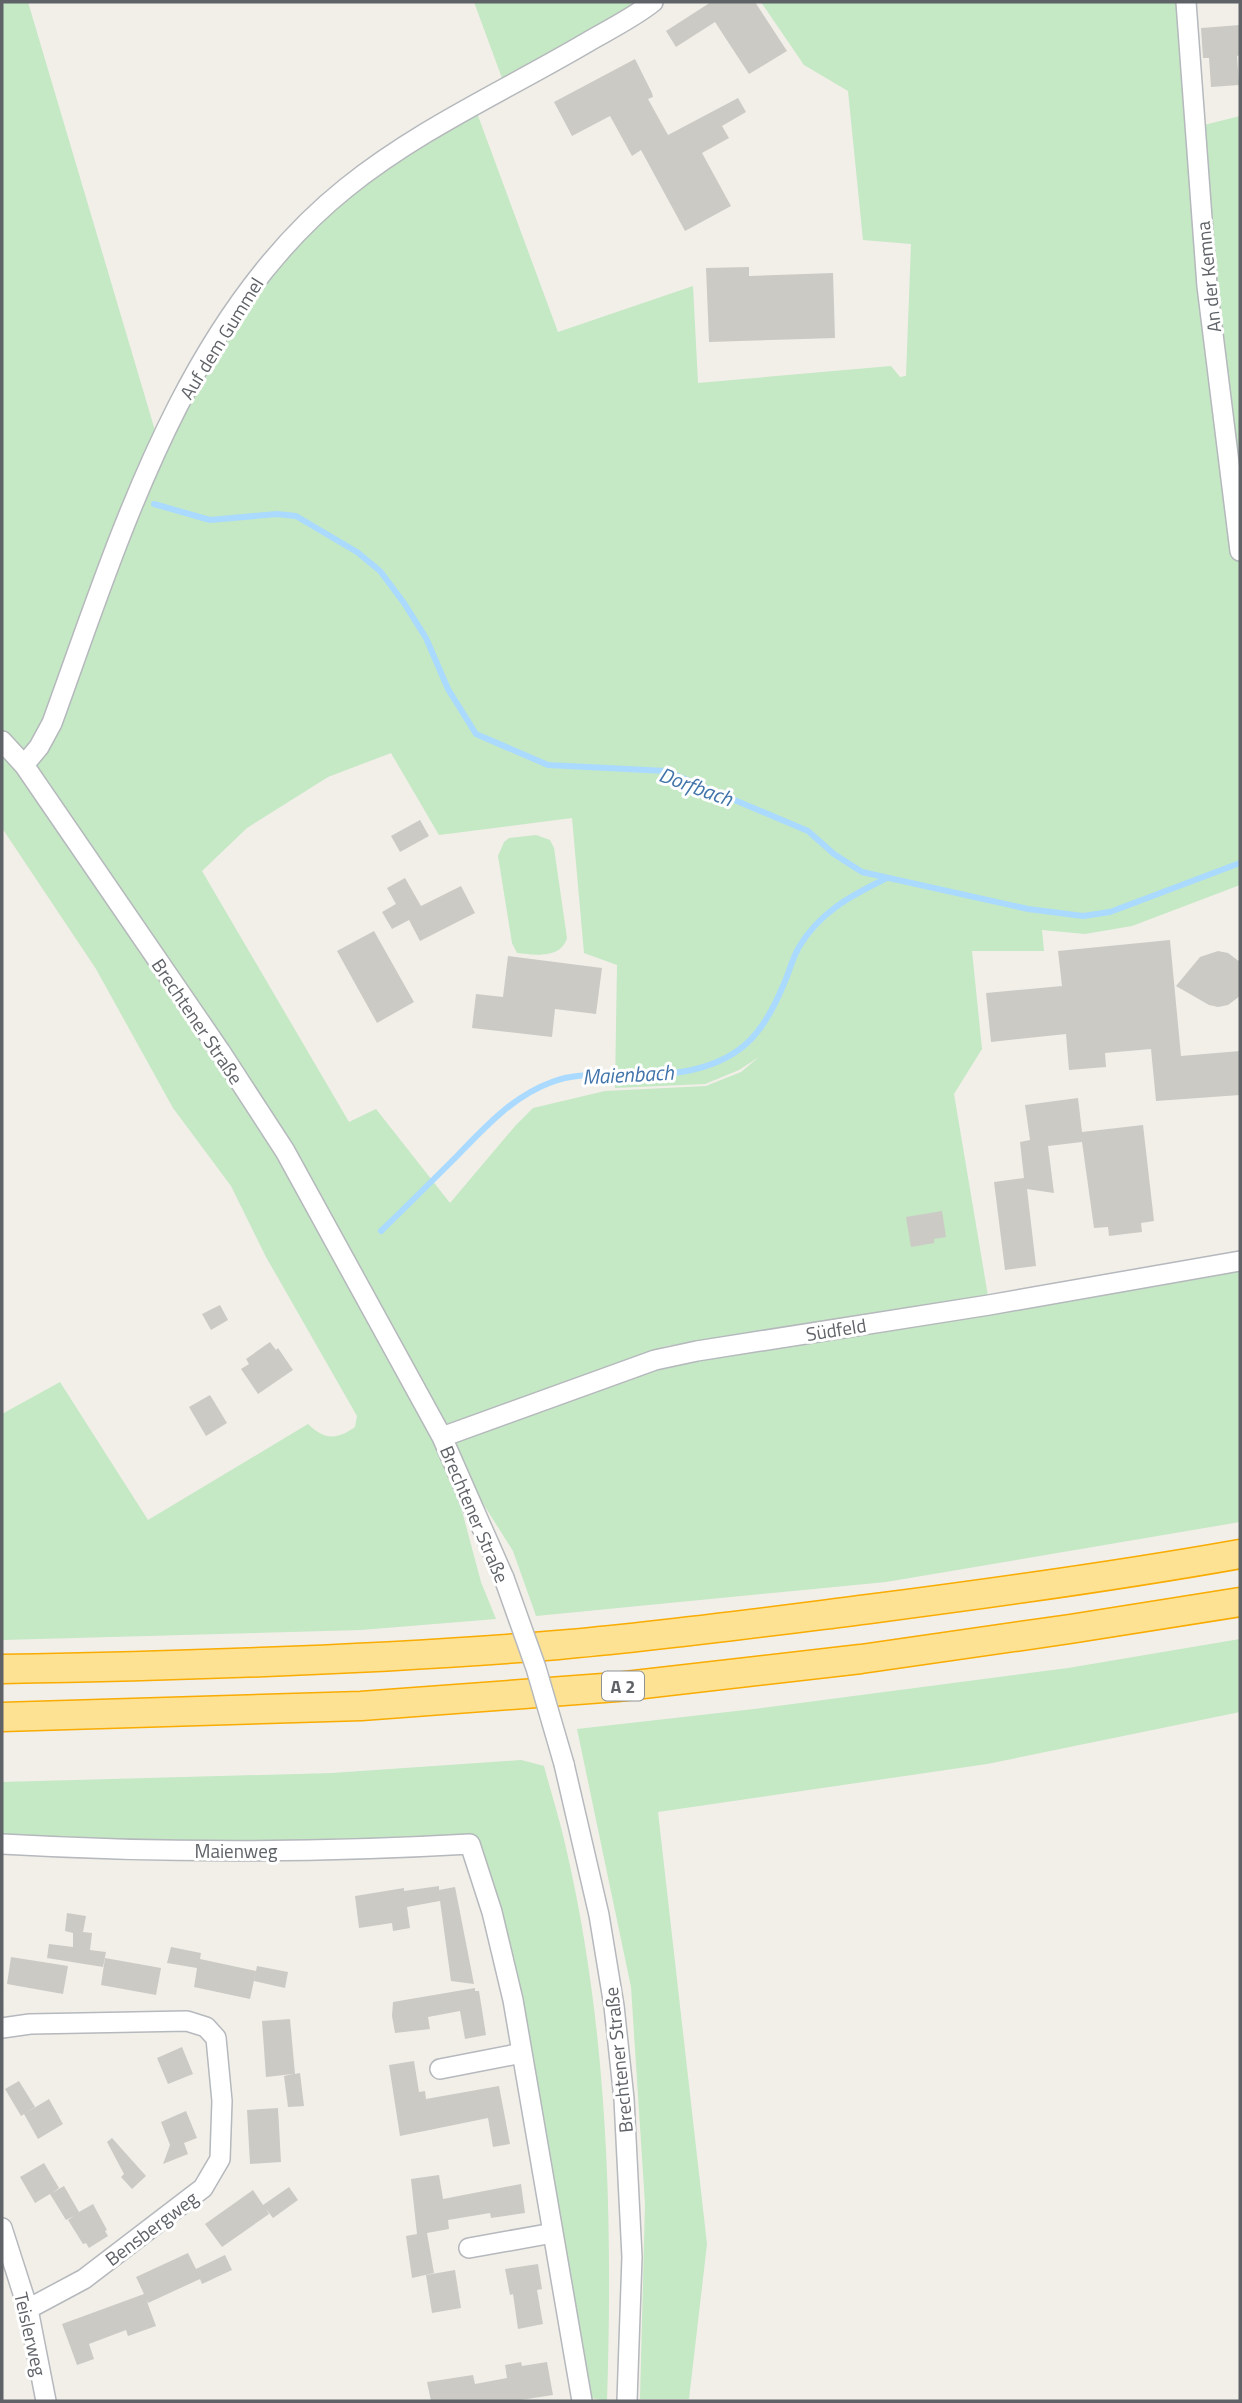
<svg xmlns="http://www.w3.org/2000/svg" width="1242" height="2403" font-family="'Titillium Web',sans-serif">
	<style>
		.green { fill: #c5e8c5; fill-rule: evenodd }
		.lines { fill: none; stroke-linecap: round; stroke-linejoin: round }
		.stream { stroke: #aadaff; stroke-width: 6 }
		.building { fill: #cccac5 }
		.minor-casing { stroke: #b5b8bc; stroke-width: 22 }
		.highway-casing { stroke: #f9ab00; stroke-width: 31 }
		.minor { stroke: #fff; stroke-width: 19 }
		.highway { stroke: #fde293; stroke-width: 28 }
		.minor-bridge-casing { stroke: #b5b8bc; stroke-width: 22; stroke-linecap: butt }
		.minor-bridge { stroke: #fff; stroke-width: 19 }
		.labels { text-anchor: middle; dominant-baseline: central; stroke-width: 6; stroke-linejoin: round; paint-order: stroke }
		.shield { fill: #fff; stroke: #8f9295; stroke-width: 2 }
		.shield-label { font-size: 18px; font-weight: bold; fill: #5f6368 }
		.street-label { font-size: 19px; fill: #5f6368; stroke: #fff }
		.water-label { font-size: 21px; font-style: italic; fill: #4174aa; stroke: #fff }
	</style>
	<rect width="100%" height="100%" fill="#f1efe8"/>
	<!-- green -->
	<path class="green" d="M2 2H28L159 444 204 360 316 216 474 105 558 332 693 286 698 383 891 366 900 377 906 376 911 244 863 240 848 91 804 65 761 2H1186L1196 127 1240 116V885L1132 926 1085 934 1042 930 1044 951H972L982 1049 954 1094 989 1302 666 1346 455 1432 655 1367 1240 1270V1522L886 1582 536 1616 513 1551 443 1440 481 1582 496 1619 361 1630 2 1640V1414L60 1382 148 1520 308 1424C324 1440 337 1440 355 1427L357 1416 266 1257 231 1186 173 1108 96 969 2 828ZM391 753 439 835 572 818 584 953 617 965 615 1088 705 1084 739 1070 759 1057 741 1072 706 1086 605 1091 533 1108 516 1125 450 1203 376 1109 349 1122 202 871 247 828 328 777Z
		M474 2H653L506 89Z
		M536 835 550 840 554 848 567 938C561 959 534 955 517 953L512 943 498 856 504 842 509 838Z
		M1240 1639V1712L987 1764 658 1812 707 2244 689 2399H640L645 2204 631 1987 577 1729 754 1709 1068 1668Z
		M521 1760 544 1766C551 1793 560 1820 566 1848 608 2029 613 2216 607 2401L581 2396 553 2233 470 1844H2V1782L332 1773Z"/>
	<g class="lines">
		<!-- stream -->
		<path class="stream" d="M154 504 210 520 277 514 296 516 357 552 380 571 404 603 426 638 448 689 476 734 548 765 666 771 808 831 834 854 862 872 1028 909 1083 916 1110 912 1240 863
			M381 1231C407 1206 432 1181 457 1156 485 1127 513 1096 552 1082 572 1074 593 1075 615 1075 659 1076 711 1075 746 1044 762 1030 775 1005 783 986 789 973 792 959 799 947 819 913 850 896 885 879"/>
	</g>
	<!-- building -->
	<path class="building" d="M711 2H755L787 51 749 74 715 22 676 47 666 31Z
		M1240 25V55L1237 56 1239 85 1211 87 1209 58H1203L1201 28Z
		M635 59 652 93 653 97 648 99 668 135 738 98 746 112 722 126 729 138 702 153 731 206 685 231 641 150 632 156 610 116 572 136 554 102Z
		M749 267V276L833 273 835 338 709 342 706 268Z
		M420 820 429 836 400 852 391 836Z
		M405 878 421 906 461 886 475 913 420 941 409 920 392 929 382 912 396 904 387 888Z
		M374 931 414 1002 377 1023 337 951Z
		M1170 940 1181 1056 1240 1051V1095L1156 1101 1151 1049 1105 1053 1106 1067 1069 1070 1066 1034 991 1042 986 993 1062 986 1058 951Z
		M1218 951 1228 953 1240 962V996L1228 1005 1218 1007 1209 1005 1176 986 1200 957Z
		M508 956 602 968 596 1014 555 1009 552 1037 472 1028 476 994 503 997Z
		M1078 1098 1082 1132 1143 1125 1154 1221 1141 1223 1142 1232 1125 1234 1109 1236 1108 1227 1094 1228 1082 1142 1048 1146 1054 1193 1027 1189 1036 1266 1005 1270 994 1182 1024 1178 1020 1142 1030 1140 1025 1105Z
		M942 1211 946 1237 934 1239V1243L911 1247 906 1217Z
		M220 1305 228 1320 211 1330 202 1314Z
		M270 1342 276 1350 278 1348 293 1370 258 1394 241 1369 249 1364 246 1359Z
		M210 1395 227 1423 206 1436 189 1407Z
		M439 1886V1890L455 1887 474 1984 451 1981 440 1901 407 1907 410 1928 393 1931 392 1923 359 1928 355 1896 404 1888V1891Z
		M67 1913 86 1916 83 1932 92 1933 90 1950 106 1952 103 1967 47 1958 49 1944 73 1947V1933L65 1931Z
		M171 1947 201 1953 200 1959 256 1971 250 1999 194 1987 197 1968 167 1963Z
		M11 1957 68 1966 63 1994 7 1984Z
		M105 1958 161 1968 156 1995 101 1985Z
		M257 1966 288 1972 285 1988 254 1981Z
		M475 1988V1991H479L486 2035 465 2039 460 2011 428 2017 430 2029 395 2033 392 2016 393 2002Z
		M290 2019 295 2074 300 2073 304 2106 288 2107 284 2076 293 2074 266 2077 262 2021Z
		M182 2047 193 2074 168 2084 157 2058Z
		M414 2061 419 2092 425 2091 426 2099 499 2086 510 2144 493 2147 488 2118 400 2136 389 2065Z
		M19 2081 35 2107 21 2116 5 2089Z
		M49 2099 63 2124 38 2139 24 2114Z
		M278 2108 281 2162 250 2164 247 2110Z
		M186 2111 197 2138 184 2143 188 2154 163 2164 170 2145 161 2122Z
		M112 2138 146 2176 132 2189 121 2177 124 2174 107 2142Z
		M44 2163 59 2188 52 2193 64 2186 79 2212 93 2204 107 2230 105 2231 108 2236 89 2248 86 2243 83 2244 68 2220 74 2216 66 2220 50 2194 35 2203 20 2177Z
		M439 2175 443 2199 521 2184 525 2213 491 2218 490 2213 448 2220 449 2229 427 2233 434 2273 412 2278 406 2236 417 2234 411 2179Z
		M289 2187 298 2200 273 2218 266 2209 269 2214 222 2247 205 2224 253 2190 263 2205Z
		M188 2253 196 2269 225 2255 232 2270 202 2284 200 2279 148 2303 146 2299 156 2326 128 2336 126 2330 89 2344 94 2359 77 2365 62 2324 144 2294 136 2277Z
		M538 2264 542 2289 537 2290 543 2324 518 2329 513 2294 510 2295 505 2269Z
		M455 2270 461 2308 432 2313 426 2275Z
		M521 2362 522 2366 547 2362 553 2395 514 2401H431L427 2382 473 2375 475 2384 507 2378 505 2365Z"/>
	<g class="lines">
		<defs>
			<path id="minor" d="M1186 2 1207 286 1240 551
				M2 741 24 765 220 1051 285 1151 442 1437 504 1578
				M24 765 39 747 52 723C120 536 185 317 346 188 419 129 506 90 586 43 608 30 633 18 653 2
				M442 1437 655 1360 697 1351 989 1305 1240 1261
				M564 1764 599 1915 614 2006 624 2099 632 2257 627 2401
				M2 1844C158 1853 314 1853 470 1844L492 1912 513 2000 582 2401
				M2 2028 30 2024 187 2021 206 2027 216 2038 222 2101 220 2159 203 2188 84 2279 28 2309
				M440 2069 522 2053
				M2 2228 28 2309 46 2401
				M469 2248 553 2233"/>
			<path id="highway" d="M2 1669C187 1666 373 1660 558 1645 662 1636 766 1622 869 1609 993 1593 1117 1576 1240 1554
				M2 1717 361 1706 617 1687 861 1659 1070 1629 1240 1602"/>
		</defs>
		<!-- minor casing -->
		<use href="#minor" class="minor-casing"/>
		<!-- highway casing -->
		<use href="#highway" class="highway-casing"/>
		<!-- minor -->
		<use href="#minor" class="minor"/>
		<!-- highway -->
		<use href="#highway" class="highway"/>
		<defs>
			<path id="minor-bridge" d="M504 1578 536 1668 564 1764"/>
		</defs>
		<!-- minor-bridge casing -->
		<use href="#minor-bridge" class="minor-bridge-casing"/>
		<!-- minor-bridge -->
		<use href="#minor-bridge" class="minor-bridge"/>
	</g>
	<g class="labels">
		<!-- shield labels -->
		<rect class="shield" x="602" y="1671.5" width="42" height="29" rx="5"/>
		<g class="shield-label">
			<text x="623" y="1686">A 2</text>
		</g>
		<!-- street labels -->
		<g class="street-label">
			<text transform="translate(1208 277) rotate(-96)">An der Kemna</text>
			<text transform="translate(221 338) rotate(-58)">Auf dem Gummel</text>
			<text transform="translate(198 1021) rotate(56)">Brechtener Straße</text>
			<text transform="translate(836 1329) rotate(-9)">Südfeld</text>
			<text transform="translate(475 1514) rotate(67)">Brechtener Straße</text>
			<text x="236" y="1850">Maienweg</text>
			<text transform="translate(618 2060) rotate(-96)">Brechtener Straße</text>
			<text transform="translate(151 2228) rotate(-37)">Bensbergweg</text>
			<text transform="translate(31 2334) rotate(77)">Teislerweg</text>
		</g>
		<!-- water labels -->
		<g class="water-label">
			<text transform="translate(696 786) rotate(20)">Dorfbach</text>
			<text transform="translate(628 1074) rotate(-3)">Maienbach</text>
		</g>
	</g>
	<!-- border -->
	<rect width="1242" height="2403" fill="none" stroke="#5f6368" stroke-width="7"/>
</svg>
